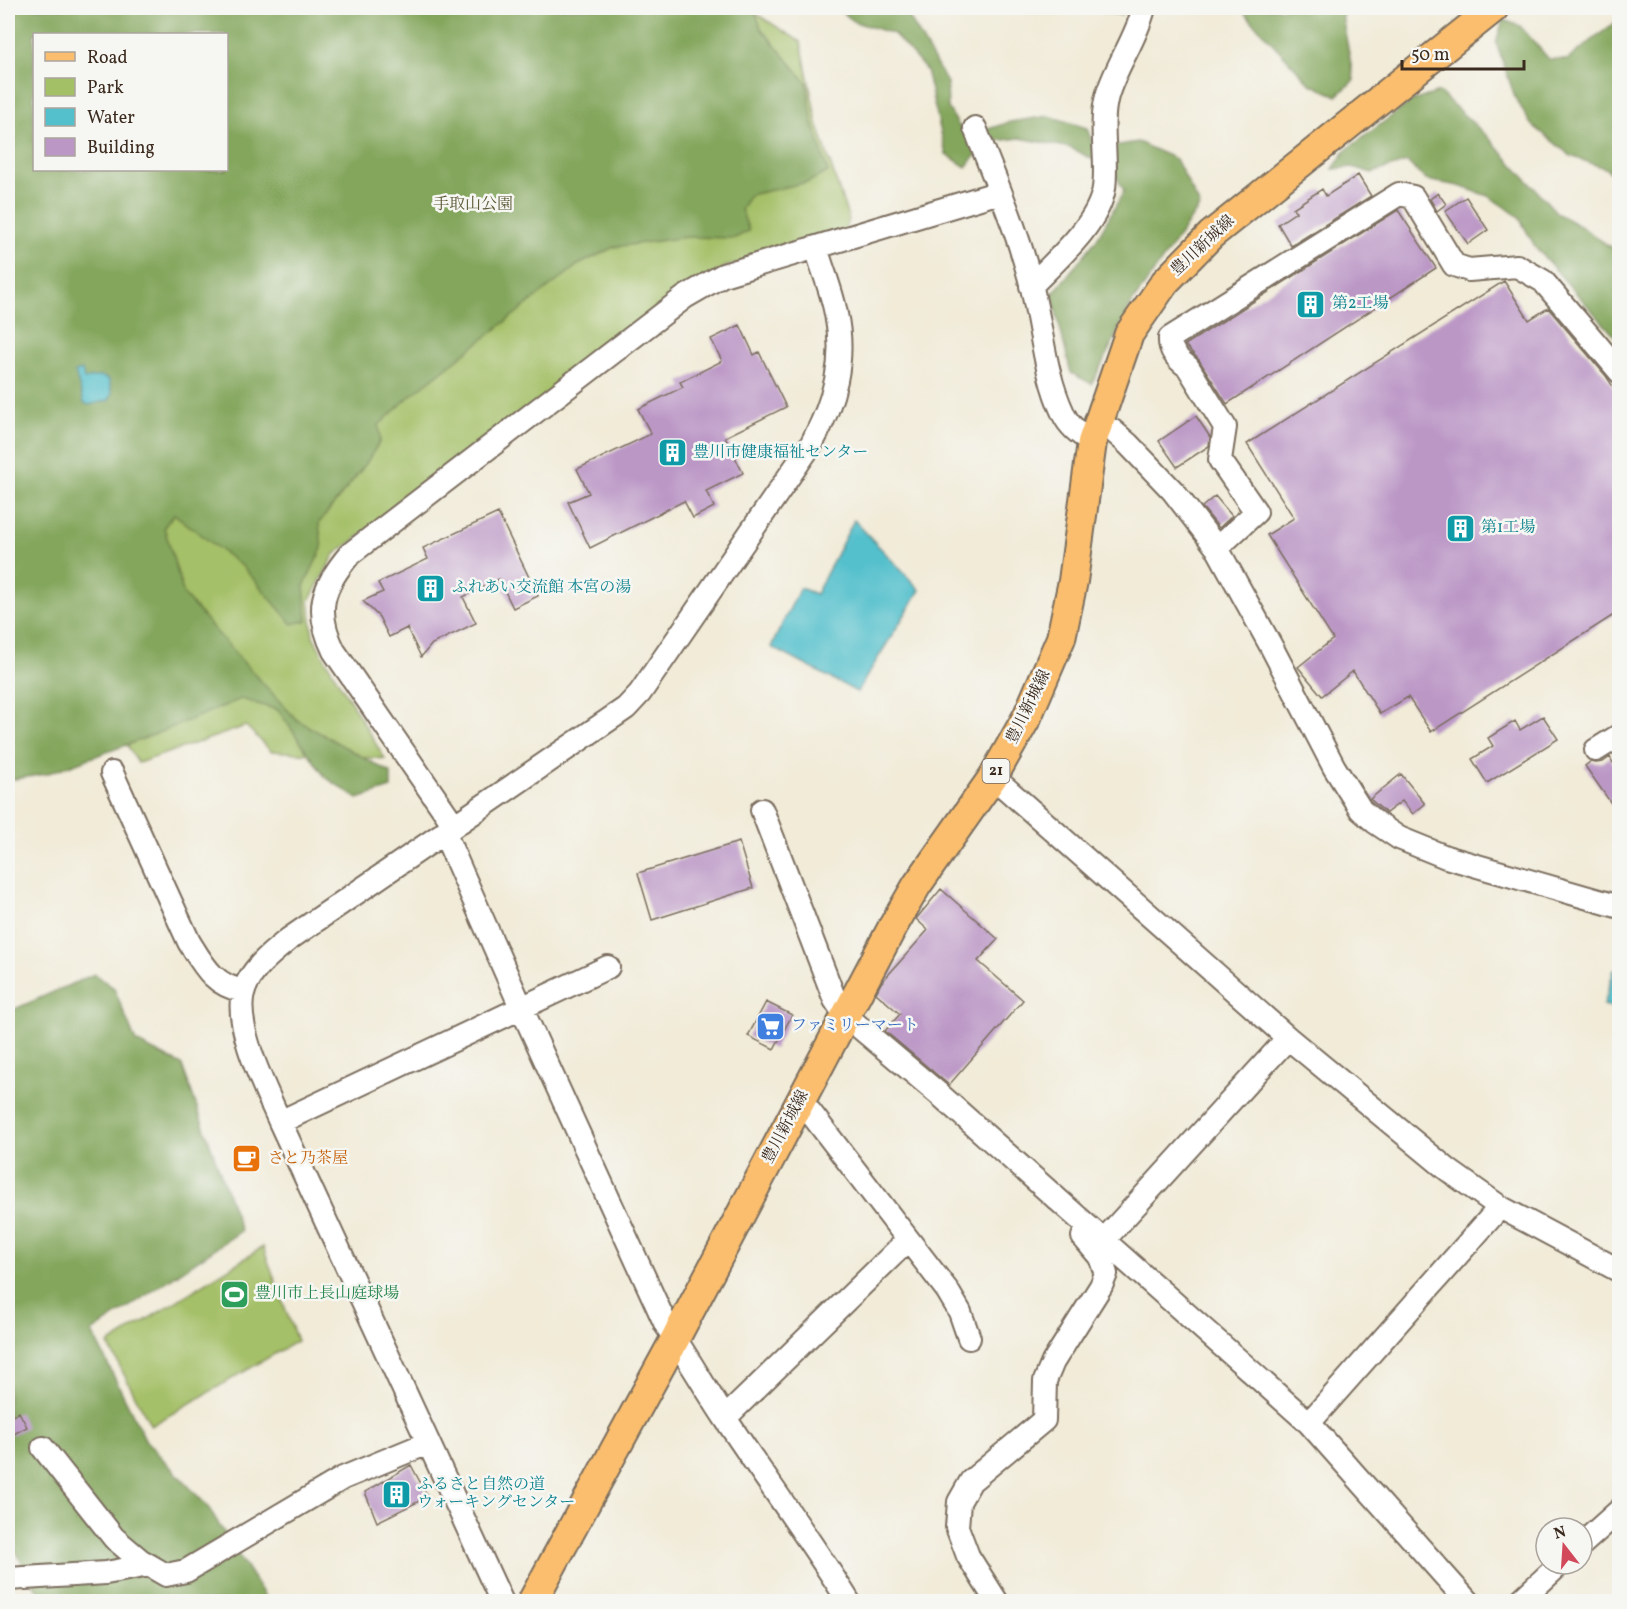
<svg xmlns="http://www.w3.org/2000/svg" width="1627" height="1609" font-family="Vollkorn,'Noto Serif JP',serif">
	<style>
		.green { fill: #a4c067; stroke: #707542; stroke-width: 1.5 }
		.forest { fill: #83a65c; stroke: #5f683d; stroke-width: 1.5; fill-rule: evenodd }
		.water { fill: #53c0cc; stroke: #477575; stroke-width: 1.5 }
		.building { fill: #bb97c6 }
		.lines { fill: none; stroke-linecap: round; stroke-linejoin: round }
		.minor-casing { stroke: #7b6e5f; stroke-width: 26 }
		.major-casing { stroke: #7b6e5f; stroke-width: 32 }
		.minor { stroke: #fff; stroke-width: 22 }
		.major { stroke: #fabe6e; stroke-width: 28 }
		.labels { text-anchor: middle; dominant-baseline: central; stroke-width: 5; stroke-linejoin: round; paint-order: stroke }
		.shield { fill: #f6f6f2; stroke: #73675e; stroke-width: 1.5 }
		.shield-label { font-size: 15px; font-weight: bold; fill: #3b2a1e }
		.park-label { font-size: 16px; fill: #5a5734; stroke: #f6f6f2 }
		.street-label { font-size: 16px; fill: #3b2a1e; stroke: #f6f6f2 }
		.culture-label { font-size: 16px; fill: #0d838f; stroke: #f6f6f2; text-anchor: start }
		.shop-label { font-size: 16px; fill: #366cbe; stroke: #f6f6f2; text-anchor: start }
		.food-label { font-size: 16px; fill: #c56008; stroke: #f6f6f2; text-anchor: start }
		.leisure-label { font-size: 16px; fill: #27864d; stroke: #f6f6f2; text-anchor: start }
	</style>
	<rect width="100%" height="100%" fill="#f6f6f2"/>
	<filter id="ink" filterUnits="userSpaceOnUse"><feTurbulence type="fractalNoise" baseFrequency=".0167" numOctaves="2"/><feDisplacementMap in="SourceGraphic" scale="12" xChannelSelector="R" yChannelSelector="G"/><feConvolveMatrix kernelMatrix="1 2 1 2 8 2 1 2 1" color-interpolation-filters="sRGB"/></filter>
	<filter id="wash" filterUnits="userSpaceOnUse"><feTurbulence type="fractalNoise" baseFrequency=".008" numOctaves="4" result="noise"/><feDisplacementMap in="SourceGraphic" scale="24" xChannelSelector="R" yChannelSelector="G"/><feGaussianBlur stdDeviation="1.35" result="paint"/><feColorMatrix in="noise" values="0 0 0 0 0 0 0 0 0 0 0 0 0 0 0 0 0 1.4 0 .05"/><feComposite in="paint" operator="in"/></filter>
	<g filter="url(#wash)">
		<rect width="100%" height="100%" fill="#f1ebd8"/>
		<!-- green -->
		<path class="green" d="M747 8 801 42 817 123 849 220 844 230 725 267 335 554 309 601 313 636 325 659 385 759 271 751 246 726 138 763 68 648 8 405Z
			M1083 8H1123L1121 15Z
			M263 1247 297 1341 151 1426 108 1344Z"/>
		<!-- forest -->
		<path class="forest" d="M8 8H754L761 28 807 83 812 120 828 172 808 182 750 195 741 209 749 231 735 238 687 237 614 247 578 265 410 396 379 425 380 441 365 465 319 523 322 548 304 586 307 621 292 624 244 568 174 514 164 527 184 595 244 663 297 720 391 773V788L358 799 325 777 278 710 241 699 143 739 46 774 8 780ZM34 34H226V170H34Z
			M837 8H904L947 83 948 108 959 126 969 135 1010 122 1049 116 1087 128 1094 149 1138 142 1176 159 1200 206 1132 303 1092 384 1071 373 1052 295 1096 240 1124 191 1113 170 1071 148 1020 138 995 141 976 155 966 167 946 154 926 70 894 34 855 22Z
			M1240 8H1347L1342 16 1354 80 1337 96 1310 84Z
			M1619 19V182L1607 169 1571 156 1530 123 1515 97 1496 43 1503 20 1520 26 1549 59 1567 60Z
			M1439 92 1487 136 1558 214 1580 226 1619 253V341L1536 248 1518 216 1488 196 1459 186 1426 180 1407 162 1372 173 1352 167 1333 169 1346 150 1412 101Z
			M94 974 114 988 136 1042 182 1065 241 1231 92 1332 146 1441 208 1507 268 1601H43L8 1537V1012Z"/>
		<!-- water -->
		<path class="water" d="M82 370 84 379 101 376 109 380 112 394 109 400 89 405 84 403 75 372Z
			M854 520 920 590 857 692 771 647 800 588 816 594Z
			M1614 970 1619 972V1009L1604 1005Z"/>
		<g id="blocks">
			<!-- building -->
			<path class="building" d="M1358 175 1371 196 1291 246 1278 224 1296 212 1293 208 1322 189 1326 196Z
				M1438 193 1446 204 1437 211 1430 199Z
				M1466 197 1488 230 1468 244 1445 211Z
				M1398 210 1436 268 1227 404 1199 360 1185 345Z
				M1504 281 1529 320 1548 308 1606 376 1620 397V611L1431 732 1408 697 1380 714 1353 671 1322 696 1298 667 1333 639 1267 535 1294 518 1247 444Z
				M740 325 754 355 759 352 786 407 725 437 743 473 706 491 714 507 693 518 684 501 590 548 568 502 589 493 577 469 651 434 638 409 683 387 680 382 722 361 711 339Z
				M1196 416 1210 437 1209 446 1177 467 1159 441Z
				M1215 496 1232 516 1219 528 1202 507Z
				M498 513 538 596 513 608 499 579 463 597 476 623 432 644 421 657 407 628 389 637 379 617 363 601 383 592 378 583 428 559 423 548Z
				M1543 716 1558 739 1487 783 1472 759 1493 746 1488 738 1515 721 1520 730Z
				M1610 757 1613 763 1620 759V816L1585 766 1590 762 1596 763 1603 762Z
				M1401 774 1425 804 1413 814 1402 801 1386 813 1370 799Z
				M739 842 753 888 652 920 638 873Z
				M941 889 998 939 978 961 1023 1000 949 1085 885 1031 900 1014 876 993 881 983 928 930 916 919Z
				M766 1002 792 1015 774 1049 748 1036Z
				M19 1412 27 1427 12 1435 8 1427V1418Z
				M411 1465 428 1497 377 1522 365 1492Z"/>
		</g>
	</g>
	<g filter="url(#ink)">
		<use href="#blocks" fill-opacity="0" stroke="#7b6e5f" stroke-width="1.5"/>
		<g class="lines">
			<defs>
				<path id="minor" d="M975 128C995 180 1019 233 1032 288 1042 330 1045 375 1063 413 1069 427 1080 434 1092 442
					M1031 286C1055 261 1099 224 1104 188 1108 158 1099 126 1107 96 1116 65 1136 40 1144 8
					M1098 424 1113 431 1128 444 1173 491 1217 548 1271 646 1334 767 1361 810 1375 822 1399 838 1446 857 1620 907
					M1217 548 1256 512 1220 460 1225 427 1188 367C1178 360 1169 351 1170 338L1399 194 1413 197 1454 265 1469 270 1517 266 1543 281 1620 372
					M1596 750 1620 735
					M112 773 189 942C204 966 214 986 244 991
					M993 777 1288 1038 1448 1170 1500 1207 1620 1271
					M762 810 835 1000 845 1015 939 1094 1309 1423 1468 1602
					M454 825 334 651C314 610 322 587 350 554L685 297 723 275 1000 192
					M444 832 521 1007 666 1325C687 1356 705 1388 725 1418 766 1480 810 1539 849 1602
					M799 1103 807 1108 947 1290 960 1312 969 1338
					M280 1122 608 967
					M1103 1241 1288 1038
					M725 1418 908 1240
					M1309 1423 1500 1207
					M43 1448 114 1538 140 1560 166 1575 186 1571 343 1478 428 1443
					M1582 1544 1620 1510
					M8 1579 106 1573 149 1565
					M502 1602 280 1122C266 1090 232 1024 244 990 252 968 272 953 289 939L626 708 640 693 812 443C834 402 846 360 836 314 832 291 822 269 816 247
					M997 1602 968 1556 957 1527 959 1502 971 1481 1044 1420 1045 1381 1053 1362 1101 1286 1106 1274 1100 1257 1083 1237
					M1519 1602 1560 1564"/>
				<path id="major" d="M532 1602 675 1339 892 928 917 885 993 777 1027 717 1061 638 1073 581 1092 442 1129 334 1165 282 1211 235 1494 8"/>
			</defs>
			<!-- minor casing -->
			<use href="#minor" class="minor-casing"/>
			<!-- major casing -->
			<use href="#major" class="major-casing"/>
			<!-- minor -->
			<use href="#minor" class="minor"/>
			<!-- major -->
			<use href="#major" class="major"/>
		</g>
	</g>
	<!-- icons -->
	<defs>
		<symbol id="building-square" viewBox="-11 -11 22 22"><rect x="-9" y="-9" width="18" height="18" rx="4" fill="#0f9aa8" stroke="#f6f6f2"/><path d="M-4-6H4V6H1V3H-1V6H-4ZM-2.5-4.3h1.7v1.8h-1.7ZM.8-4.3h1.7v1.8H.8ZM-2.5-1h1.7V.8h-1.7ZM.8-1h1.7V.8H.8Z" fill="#fff"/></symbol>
		<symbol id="supermarket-square" viewBox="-11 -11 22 22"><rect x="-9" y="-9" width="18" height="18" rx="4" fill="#3f7fe0" stroke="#f6f6f2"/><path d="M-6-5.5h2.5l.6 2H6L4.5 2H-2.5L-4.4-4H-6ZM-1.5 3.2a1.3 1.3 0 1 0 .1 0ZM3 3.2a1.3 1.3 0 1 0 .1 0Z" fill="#fff"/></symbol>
		<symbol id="cafe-square" viewBox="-11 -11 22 22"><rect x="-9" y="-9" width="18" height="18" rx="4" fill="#e8710a" stroke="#f6f6f2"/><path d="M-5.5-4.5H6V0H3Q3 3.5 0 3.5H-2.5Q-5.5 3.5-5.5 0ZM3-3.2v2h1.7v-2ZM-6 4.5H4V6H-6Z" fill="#fff"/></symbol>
		<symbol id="stadium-square" viewBox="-11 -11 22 22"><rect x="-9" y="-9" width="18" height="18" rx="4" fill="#2e9e5b" stroke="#f6f6f2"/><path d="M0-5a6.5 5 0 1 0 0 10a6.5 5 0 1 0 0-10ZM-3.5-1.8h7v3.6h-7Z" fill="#fff"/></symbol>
	</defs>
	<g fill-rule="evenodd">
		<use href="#building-square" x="1294" y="288" width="33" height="33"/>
		<use href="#building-square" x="656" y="436" width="33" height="33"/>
		<use href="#building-square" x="1444" y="512" width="33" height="33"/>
		<use href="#building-square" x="414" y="572" width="33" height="33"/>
		<use href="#supermarket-square" x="754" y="1010" width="33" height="33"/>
		<use href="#cafe-square" x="230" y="1142" width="33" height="33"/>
		<use href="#stadium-square" x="218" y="1278" width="33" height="33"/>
		<use href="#building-square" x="380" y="1478" width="33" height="33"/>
	</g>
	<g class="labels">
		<!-- shield labels -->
		<rect class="shield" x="982.5" y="759" width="27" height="24" rx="4.5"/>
		<g class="shield-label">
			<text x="996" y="771">21</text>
		</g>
		<!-- park labels -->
		<g class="park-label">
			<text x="473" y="205">手取山公園</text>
		</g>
		<!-- street labels -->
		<g class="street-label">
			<text transform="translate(1203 246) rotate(-43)">豊川新城線</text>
			<text transform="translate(1029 707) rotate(-64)">豊川新城線</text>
			<text transform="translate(786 1127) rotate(-62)">豊川新城線</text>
		</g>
		<!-- culture labels -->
		<g class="culture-label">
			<text x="1332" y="304">第2工場</text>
			<text x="693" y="453">豊川市健康福祉センター</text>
			<text x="1481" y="528">第1工場</text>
			<text x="452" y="588">ふれあい交流館 本宮の湯</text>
			<text x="417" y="1485">ふるさと自然の道<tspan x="417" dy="18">ウォーキングセンター</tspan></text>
		</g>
		<!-- shop labels -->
		<g class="shop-label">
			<text x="791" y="1026">ファミリーマート</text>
		</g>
		<!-- food labels -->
		<g class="food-label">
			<text x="268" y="1159">さと乃茶屋</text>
		</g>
		<!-- leisure labels -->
		<g class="leisure-label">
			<text x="255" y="1294">豊川市上長山庭球場</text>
		</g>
	</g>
	<!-- margin -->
	<rect width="1627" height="1609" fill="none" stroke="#f6f6f2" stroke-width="30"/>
	<!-- legend -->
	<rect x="33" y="33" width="195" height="138" fill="#f6f6f2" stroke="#aba49d" stroke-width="1.5"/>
	<rect x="45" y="52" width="30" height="9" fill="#fabe6e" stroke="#aba49d" stroke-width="1.5"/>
	<text x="87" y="63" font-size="18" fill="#3b2a1e">Road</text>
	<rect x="45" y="78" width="30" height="18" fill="#a4c067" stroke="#aba49d" stroke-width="1.5"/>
	<text x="87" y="93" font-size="18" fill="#3b2a1e">Park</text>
	<rect x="45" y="108" width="30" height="18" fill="#53c0cc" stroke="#aba49d" stroke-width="1.5"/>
	<text x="87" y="123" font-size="18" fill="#3b2a1e">Water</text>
	<rect x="45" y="138" width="30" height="18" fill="#bb97c6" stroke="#aba49d" stroke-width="1.5"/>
	<text x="87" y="153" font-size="18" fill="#3b2a1e">Building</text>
	<!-- north arrow -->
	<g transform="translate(1564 1546) rotate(343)"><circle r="28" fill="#f6f6f2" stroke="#aba49d" stroke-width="1.5"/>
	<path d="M0-4.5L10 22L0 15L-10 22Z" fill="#d1495b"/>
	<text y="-9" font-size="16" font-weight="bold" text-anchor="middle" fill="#3b2a1e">N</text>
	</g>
	<!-- scale -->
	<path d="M1402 60v9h122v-9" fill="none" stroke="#3b2a1e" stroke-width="3"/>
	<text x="1411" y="60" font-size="18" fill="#3b2a1e" stroke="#f6f6f2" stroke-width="4.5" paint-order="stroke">50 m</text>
</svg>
